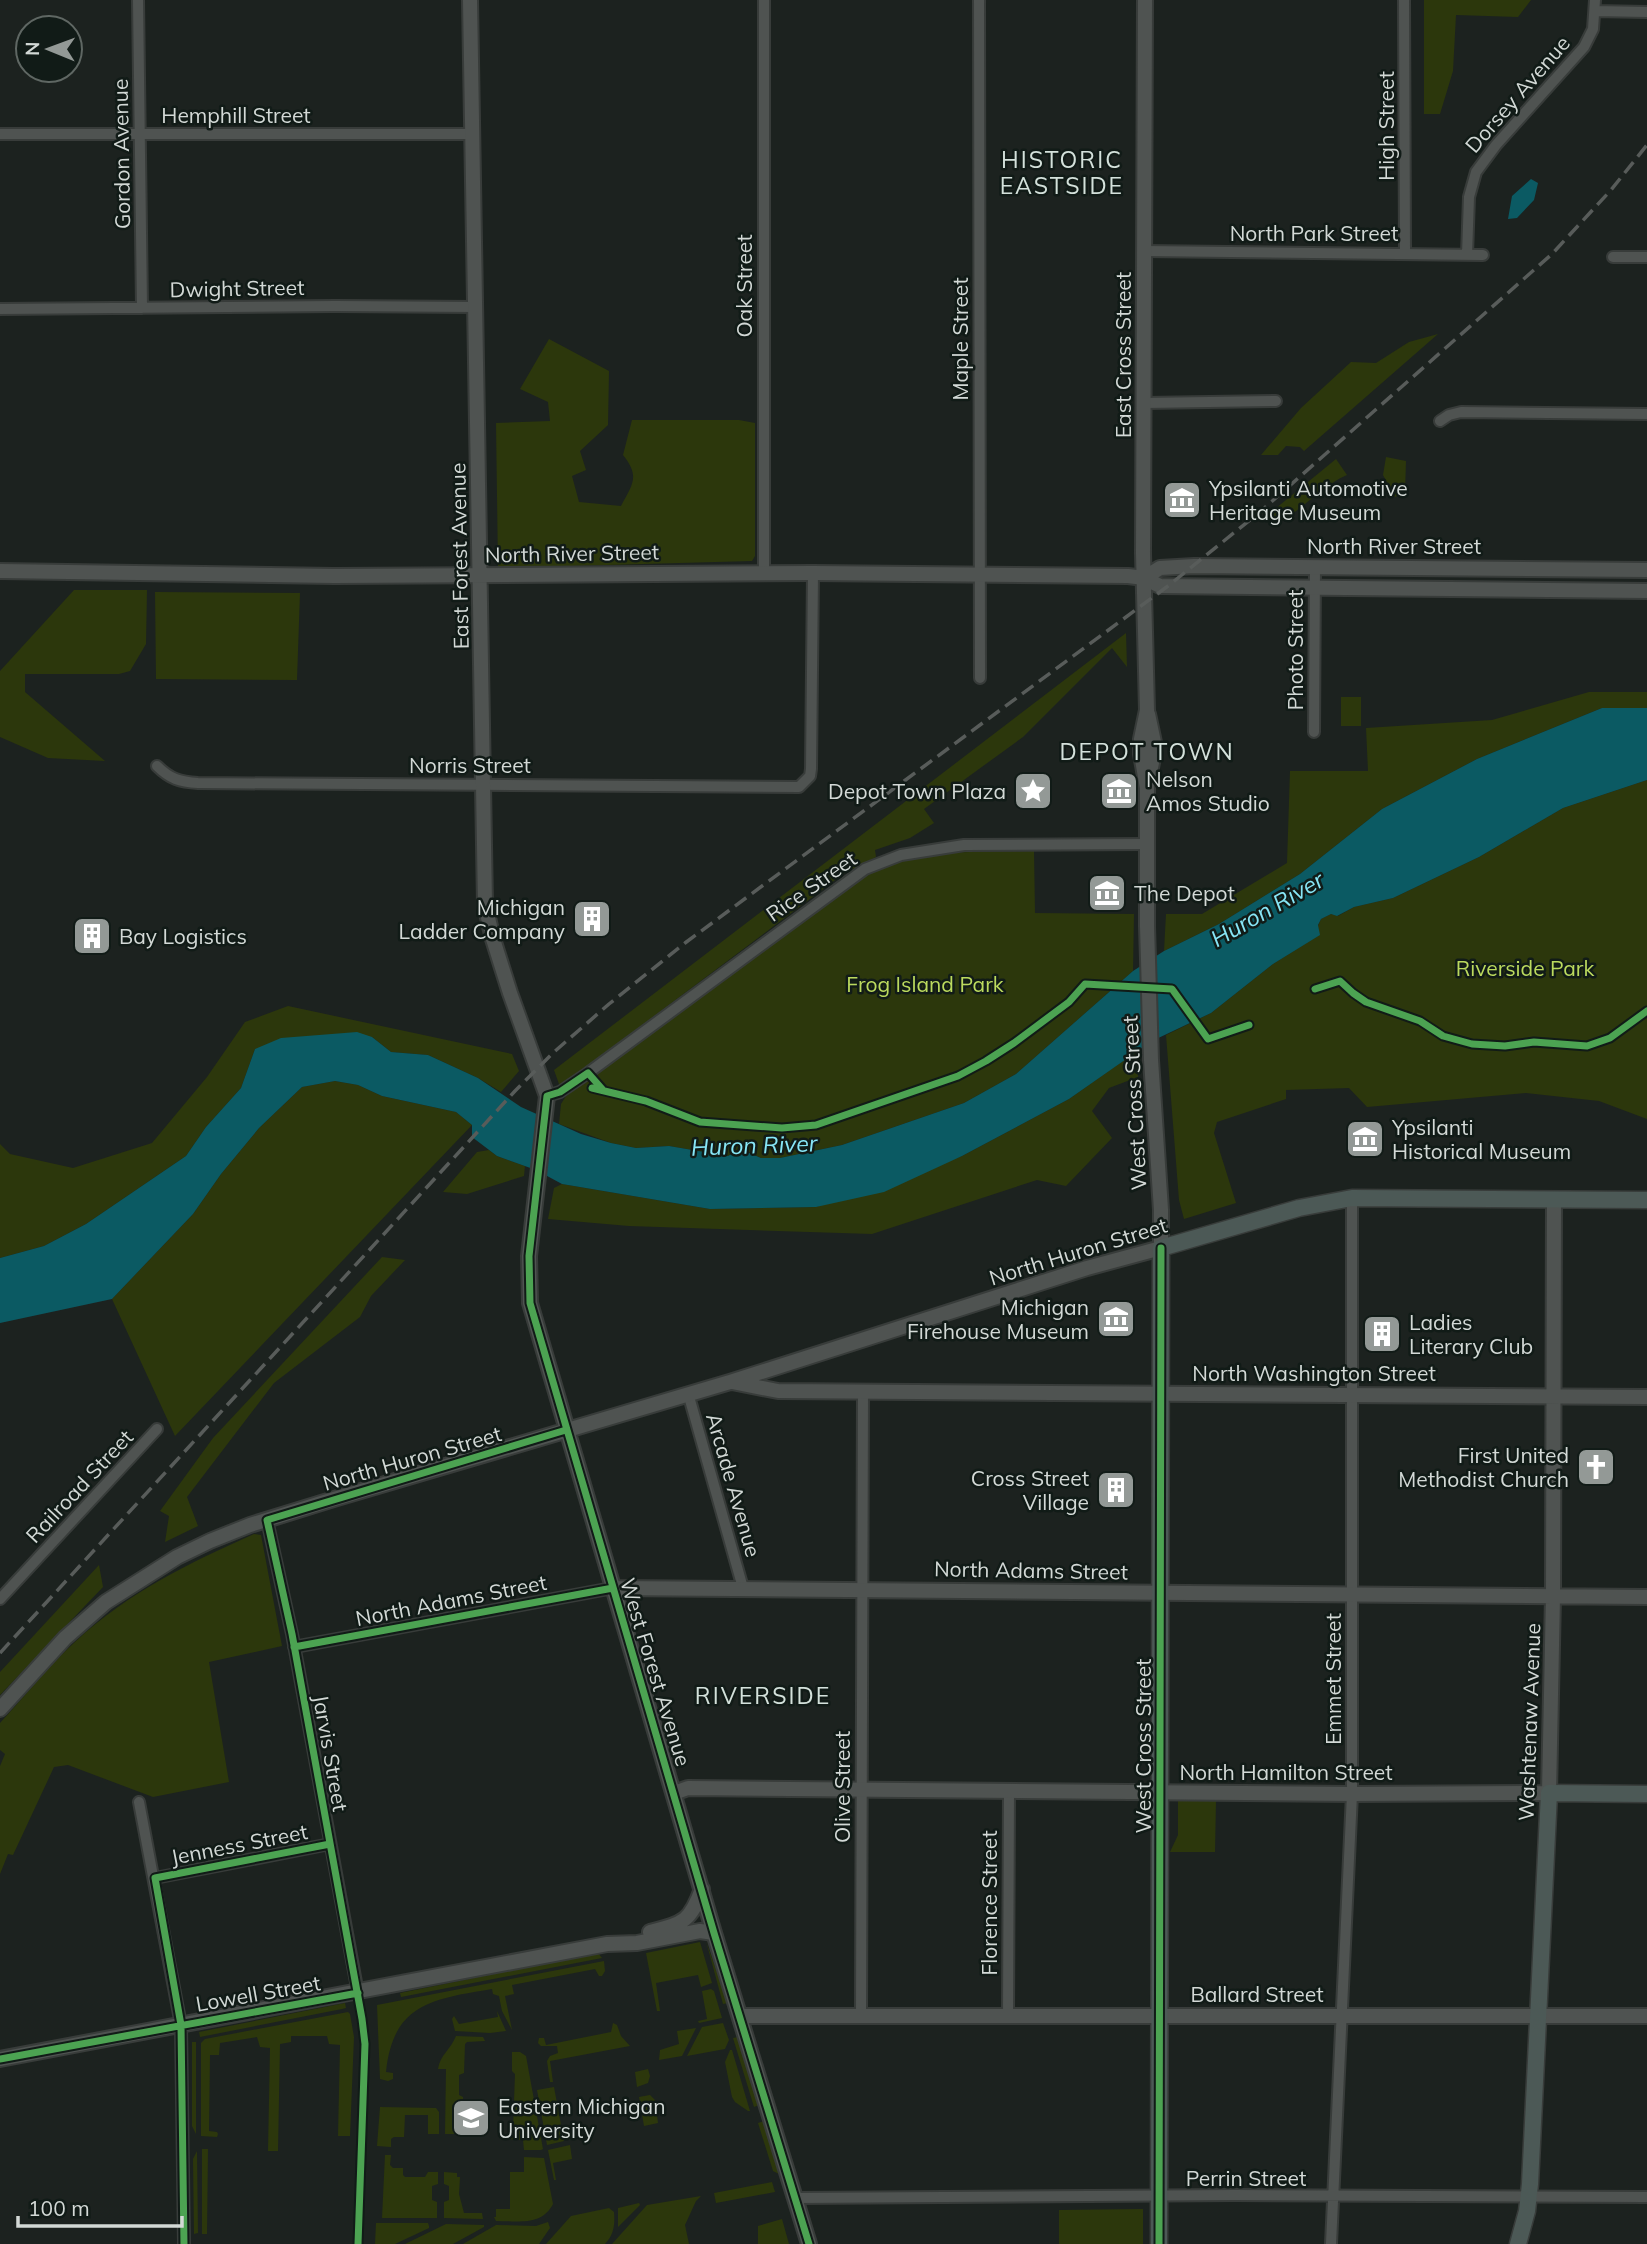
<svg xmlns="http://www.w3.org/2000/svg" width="1647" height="2244" font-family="Mulish,sans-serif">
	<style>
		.green { fill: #2c370c }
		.water { fill: #0b5a63 }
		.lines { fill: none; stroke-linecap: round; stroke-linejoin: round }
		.street-casing { stroke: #383c3a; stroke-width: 14 }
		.secondary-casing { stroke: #383c3a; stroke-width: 18 }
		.primary-casing { stroke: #383c3a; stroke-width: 19 }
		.street { stroke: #4f5351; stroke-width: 10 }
		.secondary { stroke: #4f5351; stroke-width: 14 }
		.primary { stroke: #4c5956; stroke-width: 16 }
		.rail { stroke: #585c5a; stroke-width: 3.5; stroke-dasharray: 14 7; stroke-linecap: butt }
		.cycleway-casing { stroke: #111b17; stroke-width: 11 }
		.cycleway { stroke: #4ca352; stroke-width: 7 }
		.labels { text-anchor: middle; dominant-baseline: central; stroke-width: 5; stroke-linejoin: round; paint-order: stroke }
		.street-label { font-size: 21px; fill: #d3d9d6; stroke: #111b17 }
		.poi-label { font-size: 21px; fill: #d3d9d6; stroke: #111b17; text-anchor: start }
		.park-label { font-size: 21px; fill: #bbda5e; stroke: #111b17 }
		.neighbourhood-label { font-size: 23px; letter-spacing: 2px; fill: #d4e1db; stroke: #111b17 }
		.water-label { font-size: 23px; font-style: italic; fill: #87e6f6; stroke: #111b17 }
	</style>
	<rect width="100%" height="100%" fill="#1c221f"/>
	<!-- green -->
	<path class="green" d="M1424 0H1531L1518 17 1456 15 1453 71 1440 114H1424Z
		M1438 334 1304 451 1300 447 1286 446 1278 455H1261L1301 408 1351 362 1376 363 1409 342Z
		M549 339 609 371 608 425 580 451 586 470 572 476 579 502 621 506C633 484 640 476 623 455L632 420H739L755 423V556L752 561 498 568 496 423 550 421 548 402 520 389Z
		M1386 457 1406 461 1405 493 1395 497 1383 475Z
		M1336 459 1347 475C1321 486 1304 509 1279 522L1264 518Z
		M74 590H147L146 644 130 671 119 674H25V692L105 761 48 758 0 737V671Z
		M155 592 300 593 297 680 156 679Z
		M1126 633 1127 667 1112 648 1023 737 924 809 934 823 910 838 875 850 876 857 843 874 561 1086 559 1084 554 1070Z
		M1589 692H1647V708H1602L1477 759 1382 809 1300 874 1219 924 1164 951 1166 914H1202L1287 863 1290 771H1368L1366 728 1492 720Z
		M1341 697H1361V726H1341Z
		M1647 780V1119L1599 1101 1526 1093 1367 1107 1349 1088 1286 1090V1099L1217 1122 1214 1133 1236 1203 1184 1219 1179 1200 1166 1035 1211 1013 1273 964 1319 935 1318 926 1321 919 1331 914 1338 916 1354 907 1393 898 1479 857 1563 808Z
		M1034 851 1035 913 1134 914 1133 971 1016 1074 964 1103 842 1145 780 1158H761L745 1150H736L728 1156 669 1146 636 1148 611 1143 559 1124 561 1104 566 1096 860 879C870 874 880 868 891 864 936 849 987 852 1034 851Z
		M288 1006 512 1054 519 1071 501 1092 478 1078 428 1055 391 1052 372 1037 255 1049 241 1088 206 1127 186 1156 86 1224 44 1246 0 1258V1144L10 1154 73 1168 152 1143 207 1077 245 1022Z
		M1137 1051 1138 1077 1109 1088 1092 1111 1112 1138 1066 1186 1037 1180 872 1234 629 1226 548 1219 554 1188 562 1184 710 1209 816 1207 962 1156 1069 1099Z
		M335 1081 358 1085 382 1096 456 1112 472 1125 175 1436 112 1299 193 1214 221 1174 259 1128 302 1087Z
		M489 1150 497 1156 525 1166 524 1176 467 1194 443 1192 477 1152Z
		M382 1257 405 1260 371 1296 360 1317 274 1383 187 1497 198 1526 165 1542 169 1516 160 1511 213 1438Z
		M254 1534 261 1535 282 1646 209 1662 229 1782 153 1797 68 1765 54 1767 13 1855 8 1854 0 1874V1766L5 1754 0 1750V1723C25 1696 49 1666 76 1641 129 1592 189 1563 254 1534Z
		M99 1565 103 1587 0 1695V1672Z
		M1178 1798 1190 1801H1216L1215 1852H1170L1178 1835Z
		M706 1941 707 1944 728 2003 723 2004Z
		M700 1942 712 1983 701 1987 698 1975 656 1983 660 2011H657L646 1953Z
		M598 1953 602 1958 401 1997 400 1993Z
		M604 1961 605 1971 602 1976H599L595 1969 512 1985 514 1994 505 1996 512 2030 502 2011 499 1996 493 1994 492 1989C433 1999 393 2003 386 2072L393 2073V2079L388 2081 380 2079 377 2005Z
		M711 1989 714 1991 722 2018 699 2023 698 2021 707 2019 702 1991Z
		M345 2003 346 2008 342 2009 200 2037 199 2032Z
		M497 2011 506 2031 490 2033 455 2031 452 2019 454 2016 459 2024 498 2017Z
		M348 2012 350 2014 354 2037 350 2136H338L340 2045 329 2044 327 2036H291V2042L280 2044 278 2151H268L270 2048 260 2047 257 2037 220 2043 219 2055H210L209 2131 217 2132 218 2134 217 2137 201 2136V2043L205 2039Z
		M613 2023 617 2025 621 2036 630 2046 550 2061 553 2082H550L547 2061 550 2056 558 2053 557 2046H541L538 2043 539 2038H544L546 2045 611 2032Z
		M723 2023 729 2040 725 2049 687 2056 702 2027Z
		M696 2028 682 2056 659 2060 660 2050 679 2044 677 2031Z
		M456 2036 483 2037 485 2041 467 2042 465 2044 464 2073 459 2075V2095L463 2097V2105L461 2107 463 2134H445L446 2069H438C440 2055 451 2049 456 2036Z
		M738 2037 759 2105 754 2107 733 2038Z
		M192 2042H196V2134L192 2126Z
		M730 2050H732L750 2111H748L735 2102 732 2097 725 2062Z
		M512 2052H520L526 2056 543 2149 541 2150H524L523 2140 509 2139 510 2129 513 2128 515 2074 512 2071Z
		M648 2069 650 2076 648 2083 637 2087 635 2072Z
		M554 2087 564 2141 547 2145 537 2090Z
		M650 2095 655 2100 658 2123 644 2126 639 2097Z
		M380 2107 436 2108 439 2112V2134H428V2115H405L404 2137H394L391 2139V2147L377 2146Z
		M764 2121 779 2174 773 2171 758 2123Z
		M570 2145 572 2159 553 2163 556 2180H554L548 2150Z
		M202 2149H208L207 2234H202Z
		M197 2151 198 2233 194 2234 193 2159Z
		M385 2155H391L390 2165 393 2168H403V2175L405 2177H425L428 2172H438V2184L432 2186V2200L437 2202V2218H382Z
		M524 2157 544 2158 553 2204C542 2226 518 2221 496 2221L494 2217H496V2209H510V2172H524Z
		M444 2172 457 2173V2177H460L459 2194 464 2213H482L483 2219 444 2218V2202L449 2200V2186L444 2184Z
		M772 2182 775 2192 716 2203 714 2193Z
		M701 2196 696 2201 685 2225 689 2244H612L647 2205Z
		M639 2203 640 2205 618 2227V2208Z
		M609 2208 614 2212C615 2225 614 2234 605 2244H546L571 2216Z
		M1143 2209V2244H1059V2210Z
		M782 2219 789 2244H758V2226Z
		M548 2222 550 2228 539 2244H463L496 2225 536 2226Z
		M376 2223H428L429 2226V2228L395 2244H375Z
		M446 2224 484 2225V2227L453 2244H405Z"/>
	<!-- water -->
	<path class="water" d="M1531 179 1538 183 1534 200 1517 218 1508 219 1512 196Z
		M1602 708H1647V780L1563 808 1479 857 1393 898 1354 907 1337 916 1331 914 1321 919 1318 925 1320 935 1273 964 1211 1013 1152 1041 1069 1099 962 1156 884 1192 816 1207 710 1209 562 1184 536 1170 497 1156 472 1137V1125L456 1112 382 1096 358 1085 335 1081 302 1087 259 1128 221 1174 193 1214 112 1299 0 1323V1258L44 1246 86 1224 186 1156 206 1127 241 1088 255 1049 281 1038 357 1032 372 1037 391 1052 428 1055 478 1078 521 1107 581 1134 611 1143 636 1148 669 1146 728 1156 740 1149 761 1158H780L842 1145 964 1103 1016 1074 1133 971 1164 951 1219 924 1300 874 1382 809 1477 759Z"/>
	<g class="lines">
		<defs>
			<path id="street" d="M138 0 142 308
				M764 0V573
				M979 0 980 678
				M1404 0 1405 253
				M1595 11 1647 12
				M0 134H472
				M1144 251 1483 255
				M1467 255 1469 197 1476 172 1496 145 1584 47 1593 29 1595 0
				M1613 257H1647
				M0 309 335 306 475 307
				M1145 403 1276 401
				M1440 421 1449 415 1461 412 1647 414
				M1314 732 1315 567
				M157 766C170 779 180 782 198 783L799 787 810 776 811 769 813 573
				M547 1096 560 1092 588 1073 865 869 901 855 964 845 1146 844
				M688 1393 743 1588
				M267 1520 292 1634 358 1993
				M0 1599 157 1429
				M294 1647 613 1588
				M139 1802 181 2025 184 2244
				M155 1878 330 1844
				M861 2015 863 1391
				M1008 2015 1009 1791
				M795 2198 1235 2195 1647 2197
				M1331 2244 1352 1794V1198"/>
			<path id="secondary" d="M470 0 485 905 493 939 510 993 547 1096 529 1256 530 1303 714 1933 809 2244
				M0 571 334 576 813 573 1128 576 1144 578 1160 586 1647 591
				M1144 578 1160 568 1194 566 1647 570
				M1148 783 1155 747 1148 714
				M732 1382 778 1391 1647 1397
				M613 1588 1647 1597
				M0 1709 65 1638 106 1602 177 1557 210 1541 250 1525 334 1499 730 1382 1087 1268 1161 1248V1210L1151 1060 1147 926V788L1141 754V739L1147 710 1143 553 1145 0
				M674 1793 688 1788 1352 1794 1549 1793 1553 1596 1554 1199
				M650 1932C684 1923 690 1922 702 1889
				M742 2016H1647
				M0 2059 607 1944 637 1943 700 1931 714 1933"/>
			<path id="primary" d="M1159 2244 1161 1248 1299 1208 1352 1198 1647 1200
				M1518 2244 1527 2211 1530 2184 1549 1793 1647 1794"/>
		</defs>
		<!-- street casing -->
		<use href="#street" class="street-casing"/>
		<!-- secondary casing -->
		<use href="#secondary" class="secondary-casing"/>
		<!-- primary casing -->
		<use href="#primary" class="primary-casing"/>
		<!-- street -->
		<use href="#street" class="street"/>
		<!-- secondary -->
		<use href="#secondary" class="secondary"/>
		<!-- primary -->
		<use href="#primary" class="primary"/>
		<!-- rail -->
		<path class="rail" d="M0 1653 515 1091 554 1052 609 1004 685 943 1168 586 1261 511 1552 254 1611 190 1647 145"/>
		<defs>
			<path id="cycleway" d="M1315 989 1340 981 1353 993 1366 1002 1420 1021 1443 1036 1472 1044 1505 1046 1534 1042 1587 1046 1610 1038 1647 1011
				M592 1088 646 1101 700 1122 782 1128 816 1125 958 1076 986 1061 1014 1043 1069 1002 1085 984 1172 989 1208 1039 1249 1025
				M603 1090 588 1073 560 1092 547 1096 529 1256 530 1303 714 1933 809 2244
				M294 1647 613 1588
				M0 2059 358 1993
				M184 2244 181 2025 155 1878 330 1844
				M358 2244 365 2044 362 2019 292 1634 267 1520 566 1430
				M1159 2244 1161 1248"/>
		</defs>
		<!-- cycleway casing -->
		<use href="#cycleway" class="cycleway-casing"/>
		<!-- cycleway -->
		<use href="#cycleway" class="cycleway"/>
	</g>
	<!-- icons -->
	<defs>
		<symbol id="museum-square" viewBox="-11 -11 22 22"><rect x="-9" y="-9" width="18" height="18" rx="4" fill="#939996" stroke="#111b17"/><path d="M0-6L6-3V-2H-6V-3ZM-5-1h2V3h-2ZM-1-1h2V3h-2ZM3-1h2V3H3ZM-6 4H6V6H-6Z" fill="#fff"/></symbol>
		<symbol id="sight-square" viewBox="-11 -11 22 22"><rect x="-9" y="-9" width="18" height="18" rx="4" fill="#939996" stroke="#111b17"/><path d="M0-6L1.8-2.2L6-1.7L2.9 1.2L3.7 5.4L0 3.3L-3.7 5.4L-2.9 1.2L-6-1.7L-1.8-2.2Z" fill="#fff"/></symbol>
		<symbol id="building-square" viewBox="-11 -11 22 22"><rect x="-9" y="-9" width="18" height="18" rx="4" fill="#939996" stroke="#111b17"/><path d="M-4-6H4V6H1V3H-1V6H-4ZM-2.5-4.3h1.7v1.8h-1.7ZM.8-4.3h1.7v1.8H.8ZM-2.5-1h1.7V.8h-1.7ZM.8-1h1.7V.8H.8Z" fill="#fff"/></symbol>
		<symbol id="church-square" viewBox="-11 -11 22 22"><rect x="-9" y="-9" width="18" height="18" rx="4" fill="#939996" stroke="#111b17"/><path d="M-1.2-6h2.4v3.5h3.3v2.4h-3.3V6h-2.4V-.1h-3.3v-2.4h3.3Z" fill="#fff"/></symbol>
		<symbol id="university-square" viewBox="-11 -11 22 22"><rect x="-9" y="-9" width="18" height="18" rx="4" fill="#939996" stroke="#111b17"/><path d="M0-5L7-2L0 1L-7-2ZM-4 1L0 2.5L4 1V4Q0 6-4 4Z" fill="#fff"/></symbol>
	</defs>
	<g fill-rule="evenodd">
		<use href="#museum-square" x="1160" y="478" width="44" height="44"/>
		<use href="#sight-square" x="1011" y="769" width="44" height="44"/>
		<use href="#museum-square" x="1097" y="769" width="44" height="44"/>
		<use href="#museum-square" x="1085" y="871" width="44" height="44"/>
		<use href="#building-square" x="570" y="897" width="44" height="44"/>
		<use href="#building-square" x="70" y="914" width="44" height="44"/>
		<use href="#museum-square" x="1343" y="1117" width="44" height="44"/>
		<use href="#museum-square" x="1094" y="1297" width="44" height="44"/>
		<use href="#building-square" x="1360" y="1312" width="44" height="44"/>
		<use href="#church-square" x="1574" y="1445" width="44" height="44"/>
		<use href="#building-square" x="1094" y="1468" width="44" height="44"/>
		<use href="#university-square" x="449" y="2096" width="44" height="44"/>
	</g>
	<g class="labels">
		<!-- street labels -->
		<g class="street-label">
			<text transform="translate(1517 94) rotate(-49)">Dorsey Avenue</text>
			<text x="236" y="115">Hemphill Street</text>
			<text transform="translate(1386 126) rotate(-90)">High Street</text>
			<text transform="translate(121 154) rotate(-91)">Gordon Avenue</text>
			<text x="1314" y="233">North Park Street</text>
			<text transform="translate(744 286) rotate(-90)">Oak Street</text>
			<text transform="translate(237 288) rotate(-1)">Dwight Street</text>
			<text transform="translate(960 339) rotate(-90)">Maple Street</text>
			<text transform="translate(1123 355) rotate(-90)">East Cross Street</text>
			<text x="1394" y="546">North River Street</text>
			<text transform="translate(572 553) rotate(-1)">North River Street</text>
			<text transform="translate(459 556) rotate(-91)">East Forest Avenue</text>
			<text transform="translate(1295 650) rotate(-90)">Photo Street</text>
			<text x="470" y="765">Norris Street</text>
			<text transform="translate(811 886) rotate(-35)">Rice Street</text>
			<text transform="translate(1134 1103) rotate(-93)">West Cross Street</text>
			<text transform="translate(1078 1251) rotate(-17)">North Huron Street</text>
			<text x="1314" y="1373">North Washington Street</text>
			<text transform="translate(412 1458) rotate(-16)">North Huron Street</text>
			<text transform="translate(734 1485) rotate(74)">Arcade Avenue</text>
			<text transform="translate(79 1486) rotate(-47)">Railroad Street</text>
			<text transform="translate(1031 1570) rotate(1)">North Adams Street</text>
			<text transform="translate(451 1600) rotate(-11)">North Adams Street</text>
			<text transform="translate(656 1672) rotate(73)">West Forest Avenue</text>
			<text transform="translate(1333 1679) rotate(-90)">Emmet Street</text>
			<text transform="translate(1529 1722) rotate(-88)">Washtenaw Avenue</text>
			<text transform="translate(1143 1746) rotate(-90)">West Cross Street</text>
			<text transform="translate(331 1753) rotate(80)">Jarvis Street</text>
			<text x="1286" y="1772">North Hamilton Street</text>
			<text transform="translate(842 1787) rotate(-90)">Olive Street</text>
			<text transform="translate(239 1844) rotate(-11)">Jenness Street</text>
			<text transform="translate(989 1903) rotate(-90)">Florence Street</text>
			<text transform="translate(258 1993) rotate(-10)">Lowell Street</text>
			<text x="1257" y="1994">Ballard Street</text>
			<text x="1246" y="2178">Perrin Street</text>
		</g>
		<!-- poi labels -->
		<g class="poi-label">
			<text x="1209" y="488">Ypsilanti Automotive<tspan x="1209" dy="24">Heritage Museum</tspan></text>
			<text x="1146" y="779">Nelson<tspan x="1146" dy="24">Amos Studio</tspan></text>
			<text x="1006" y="791" text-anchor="end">Depot Town Plaza</text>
			<text x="1134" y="893">The Depot</text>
			<text x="565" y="907" text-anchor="end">Michigan<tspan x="565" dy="24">Ladder Company</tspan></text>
			<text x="119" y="936">Bay Logistics</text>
			<text x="1392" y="1127">Ypsilanti<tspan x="1392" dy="24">Historical Museum</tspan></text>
			<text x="1089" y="1307" text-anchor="end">Michigan<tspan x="1089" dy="24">Firehouse Museum</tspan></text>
			<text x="1409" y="1322">Ladies<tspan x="1409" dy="24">Literary Club</tspan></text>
			<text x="1569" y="1455" text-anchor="end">First United<tspan x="1569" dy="24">Methodist Church</tspan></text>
			<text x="1089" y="1478" text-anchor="end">Cross Street<tspan x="1089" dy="24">Village</tspan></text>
			<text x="498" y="2106">Eastern Michigan<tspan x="498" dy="24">University</tspan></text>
		</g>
		<!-- park labels -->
		<g class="park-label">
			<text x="1525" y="968">Riverside Park</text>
			<text x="925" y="984">Frog Island Park</text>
		</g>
		<!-- neighbourhood labels -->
		<g class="neighbourhood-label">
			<text x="1062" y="159">HISTORIC<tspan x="1062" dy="26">EASTSIDE</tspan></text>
			<text x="1147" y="751">DEPOT TOWN</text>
			<text x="763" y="1695">RIVERSIDE</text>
		</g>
		<!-- water labels -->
		<g class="water-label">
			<text transform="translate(1267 909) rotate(-30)">Huron River</text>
			<text transform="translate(754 1145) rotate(-2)">Huron River</text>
		</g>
	</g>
	<!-- north arrow -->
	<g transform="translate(49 49) rotate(271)"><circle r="33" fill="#111b17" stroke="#5f6763" stroke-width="2"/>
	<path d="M0-5L12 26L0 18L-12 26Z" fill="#939996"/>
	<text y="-10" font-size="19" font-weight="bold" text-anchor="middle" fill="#d3d9d6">N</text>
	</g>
	<!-- scale -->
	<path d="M18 2216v10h164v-10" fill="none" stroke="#d3d9d6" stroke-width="3.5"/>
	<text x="28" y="2216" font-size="21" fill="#d3d9d6" stroke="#111b17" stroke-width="5" paint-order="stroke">100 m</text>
</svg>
